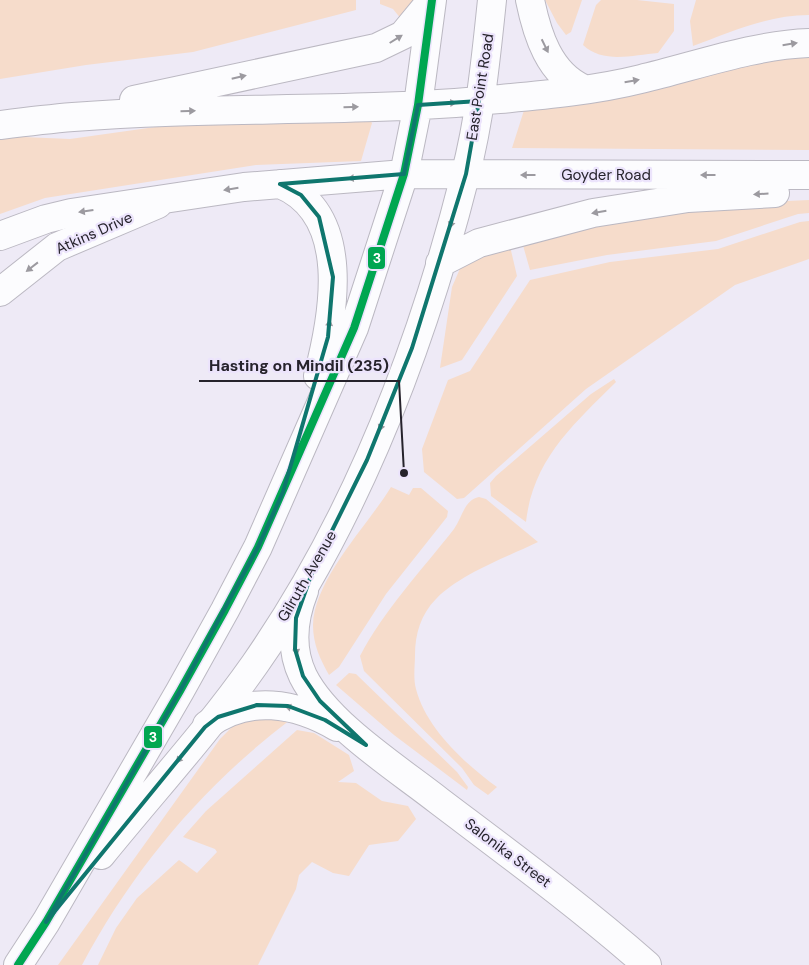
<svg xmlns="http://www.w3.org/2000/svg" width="809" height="965" font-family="'DM Sans',sans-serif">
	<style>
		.green { fill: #f6dccb }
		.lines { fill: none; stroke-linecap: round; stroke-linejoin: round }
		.minor-casing { stroke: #bbb8c2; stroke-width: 30 }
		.tertiary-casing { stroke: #bbb8c2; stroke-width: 30 }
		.minor { stroke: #fcfcfe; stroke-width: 28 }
		.tertiary { stroke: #fcfcfe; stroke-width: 28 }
		.bus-1-casing { stroke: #ece4fc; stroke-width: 11 }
		.bus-1 { stroke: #00a651; stroke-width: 8 }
		.oneway { fill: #9c9aa0 }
		.marked { fill: none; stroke: #0f766e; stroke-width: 4; stroke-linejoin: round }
		.labels { text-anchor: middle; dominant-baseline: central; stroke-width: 4.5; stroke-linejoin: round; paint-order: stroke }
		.street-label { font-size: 15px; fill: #26232c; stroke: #ece4fc }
		.leader { fill: none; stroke: #26232c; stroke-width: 2 }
		.callout-dot { fill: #26232c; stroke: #ece4fc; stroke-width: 2 }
		.callout-label { font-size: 16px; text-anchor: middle; font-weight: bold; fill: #26232c; stroke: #ece4fc; stroke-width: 4.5; stroke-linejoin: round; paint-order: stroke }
		.line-badge { stroke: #ece4fc; stroke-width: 2 }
		.badge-label { font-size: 14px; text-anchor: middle; font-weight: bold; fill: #fff }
	</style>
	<rect width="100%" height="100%" fill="#eeeaf6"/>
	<!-- green -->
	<path class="green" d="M0 0H356V10L193 52 86 65 0 79Z
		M380 0H421L406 25 393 9 380 4Z
		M545 0H582L571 32 566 35 557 23Z
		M601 0H637L674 4V31L658 53C633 55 603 64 583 45L596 5Z
		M696 0H809V15C768 15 730 32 693 46L690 21Z
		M809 53V150L512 148 526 104Z
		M369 119 372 123 361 161 256 165 45 198 0 214V136L70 139 198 121Z
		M809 200V213L798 214 716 241 607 255 530 270 520 235 558 226 765 202Z
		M809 221V259L735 285 586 389 464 498 457 499 424 472 422 449 448 380 470 371 530 280 610 262 718 249 800 222Z
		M509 242 517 276 462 360 440 368 452 287 462 264Z
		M614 379 616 382C574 424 533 459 526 522L491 496 490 483 496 476 591 394Z
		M391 487 409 495 413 488H421L448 511 447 517 386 594 339 667 329 675C320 659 313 644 313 625 314 579 368 525 391 487Z
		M479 497 486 499 538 542C507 557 460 574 436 599 421 614 415 634 415 655 415 665 413 678 416 689 426 728 465 764 497 787L488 795 474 785 462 768 364 671 360 656C384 610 422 570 454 529 462 518 464 500 479 497Z
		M349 673 356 674 457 772 468 787 467 790 394 735 336 685Z
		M256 714 290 720C203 786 133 869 82 965H58L220 739 236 723Z
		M297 730 314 733 349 755 354 771 338 782 356 783 382 801 408 806 416 819 398 841 369 845 349 876 333 873 312 862 299 875 296 889 258 965H98L116 928 137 898 179 860 197 873 217 852 215 849 183 837 206 811Z"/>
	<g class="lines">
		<defs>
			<path id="minor" d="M0 292 57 247 158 204
				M304 591C293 619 290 649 303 676 327 724 397 768 439 801 509 854 581 907 647 965
				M207 725C248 694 296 703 337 727"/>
			<path id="tertiary" d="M530 0C537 34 549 74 584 89
				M134 100 376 48 403 35 431 1
				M0 125C24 122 49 119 73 117 208 106 344 113 479 101 532 96 589 92 641 79 696 66 753 45 809 43
				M280 184C353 214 334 315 318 376
				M0 236 46 219 71 213 244 187 404 174 809 175
				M440 263 479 243 593 213 688 198 775 193
				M101 855C152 792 208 731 255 664 356 519 422 346 465 176 480 119 486 58 492 0
				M18 965 46 922 180 691 225 610 258 547 354 328 404 174 418 105 432 0"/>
		</defs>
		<!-- minor casing -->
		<use href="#minor" class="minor-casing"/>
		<!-- tertiary casing -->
		<use href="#tertiary" class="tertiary-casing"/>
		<!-- minor -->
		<use href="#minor" class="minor"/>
		<!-- tertiary -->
		<use href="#tertiary" class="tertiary"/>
		<defs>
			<path id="bus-1" d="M18 965 46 922 180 691 225 610 258 547 354 328 404 174 418 105 432 0"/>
		</defs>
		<!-- bus-1 casing -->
		<use href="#bus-1" class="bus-1-casing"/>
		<!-- bus-1 -->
		<use href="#bus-1" class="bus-1"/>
	</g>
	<!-- one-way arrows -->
	<defs><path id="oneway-solid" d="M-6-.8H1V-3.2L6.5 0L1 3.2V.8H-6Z" transform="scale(1.25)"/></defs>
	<g class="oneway">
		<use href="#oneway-solid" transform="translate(396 39) rotate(-32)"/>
		<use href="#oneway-solid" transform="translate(790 44) rotate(-9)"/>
		<use href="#oneway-solid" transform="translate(545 46) rotate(64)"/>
		<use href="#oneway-solid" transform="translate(239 77) rotate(-13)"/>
		<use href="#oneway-solid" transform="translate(632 81) rotate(-10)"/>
		<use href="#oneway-solid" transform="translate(449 103) rotate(-4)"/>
		<use href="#oneway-solid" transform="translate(351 107) rotate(-2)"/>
		<use href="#oneway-solid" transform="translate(188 111) rotate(-1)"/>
		<use href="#oneway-solid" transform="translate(528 175) rotate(180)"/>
		<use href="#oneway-solid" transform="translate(708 175) rotate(180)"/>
		<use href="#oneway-solid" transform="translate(355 178) rotate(175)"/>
		<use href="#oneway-solid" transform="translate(231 189) rotate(171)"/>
		<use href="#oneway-solid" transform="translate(761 194) rotate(177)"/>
		<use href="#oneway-solid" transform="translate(86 211) rotate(172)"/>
		<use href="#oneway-solid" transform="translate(599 212) rotate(170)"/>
		<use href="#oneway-solid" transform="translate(452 221) rotate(106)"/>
		<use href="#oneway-solid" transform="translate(32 267) rotate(142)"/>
		<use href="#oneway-solid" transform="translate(329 327) rotate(-84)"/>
		<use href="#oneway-solid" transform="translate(382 424) rotate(113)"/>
		<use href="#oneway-solid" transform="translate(296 648) rotate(83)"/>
		<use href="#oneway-solid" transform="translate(292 708) rotate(-165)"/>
		<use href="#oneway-solid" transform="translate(181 757) rotate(129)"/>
	</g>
	<!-- marked area -->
	<path class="marked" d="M479 101 466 174 412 348 367 460 314 567 296 618 295 649 303 676 320 701 366 745 325 720 288 706 257 705 218 717 205 727 46 922 180 691 258 547 283 492 328 337 333 277 319 217 301 195 280 184 404 174 418 105Z"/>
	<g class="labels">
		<!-- street labels -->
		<g class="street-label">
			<text transform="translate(480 87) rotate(-81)">East Point Road</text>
			<text x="606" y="175">Goyder Road</text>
			<text transform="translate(94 233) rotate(-24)">Atkins Drive</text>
			<text transform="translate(307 576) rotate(-60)">Gilruth Avenue</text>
			<text transform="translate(508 853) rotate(37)">Salonika Street</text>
		</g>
	</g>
	<!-- callouts -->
	<path class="leader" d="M404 473L399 381H199"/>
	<circle class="callout-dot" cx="404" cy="473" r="5"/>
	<g class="callout-label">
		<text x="299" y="371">Hasting on Mindil (235)</text>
	</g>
	<g class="line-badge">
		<rect x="367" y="246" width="19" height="24" rx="5" fill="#00a651"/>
		<rect x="143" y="725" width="20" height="24" rx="5" fill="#00a651"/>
	</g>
	<g class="badge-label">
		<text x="377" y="263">3</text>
		<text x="153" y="742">3</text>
	</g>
</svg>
